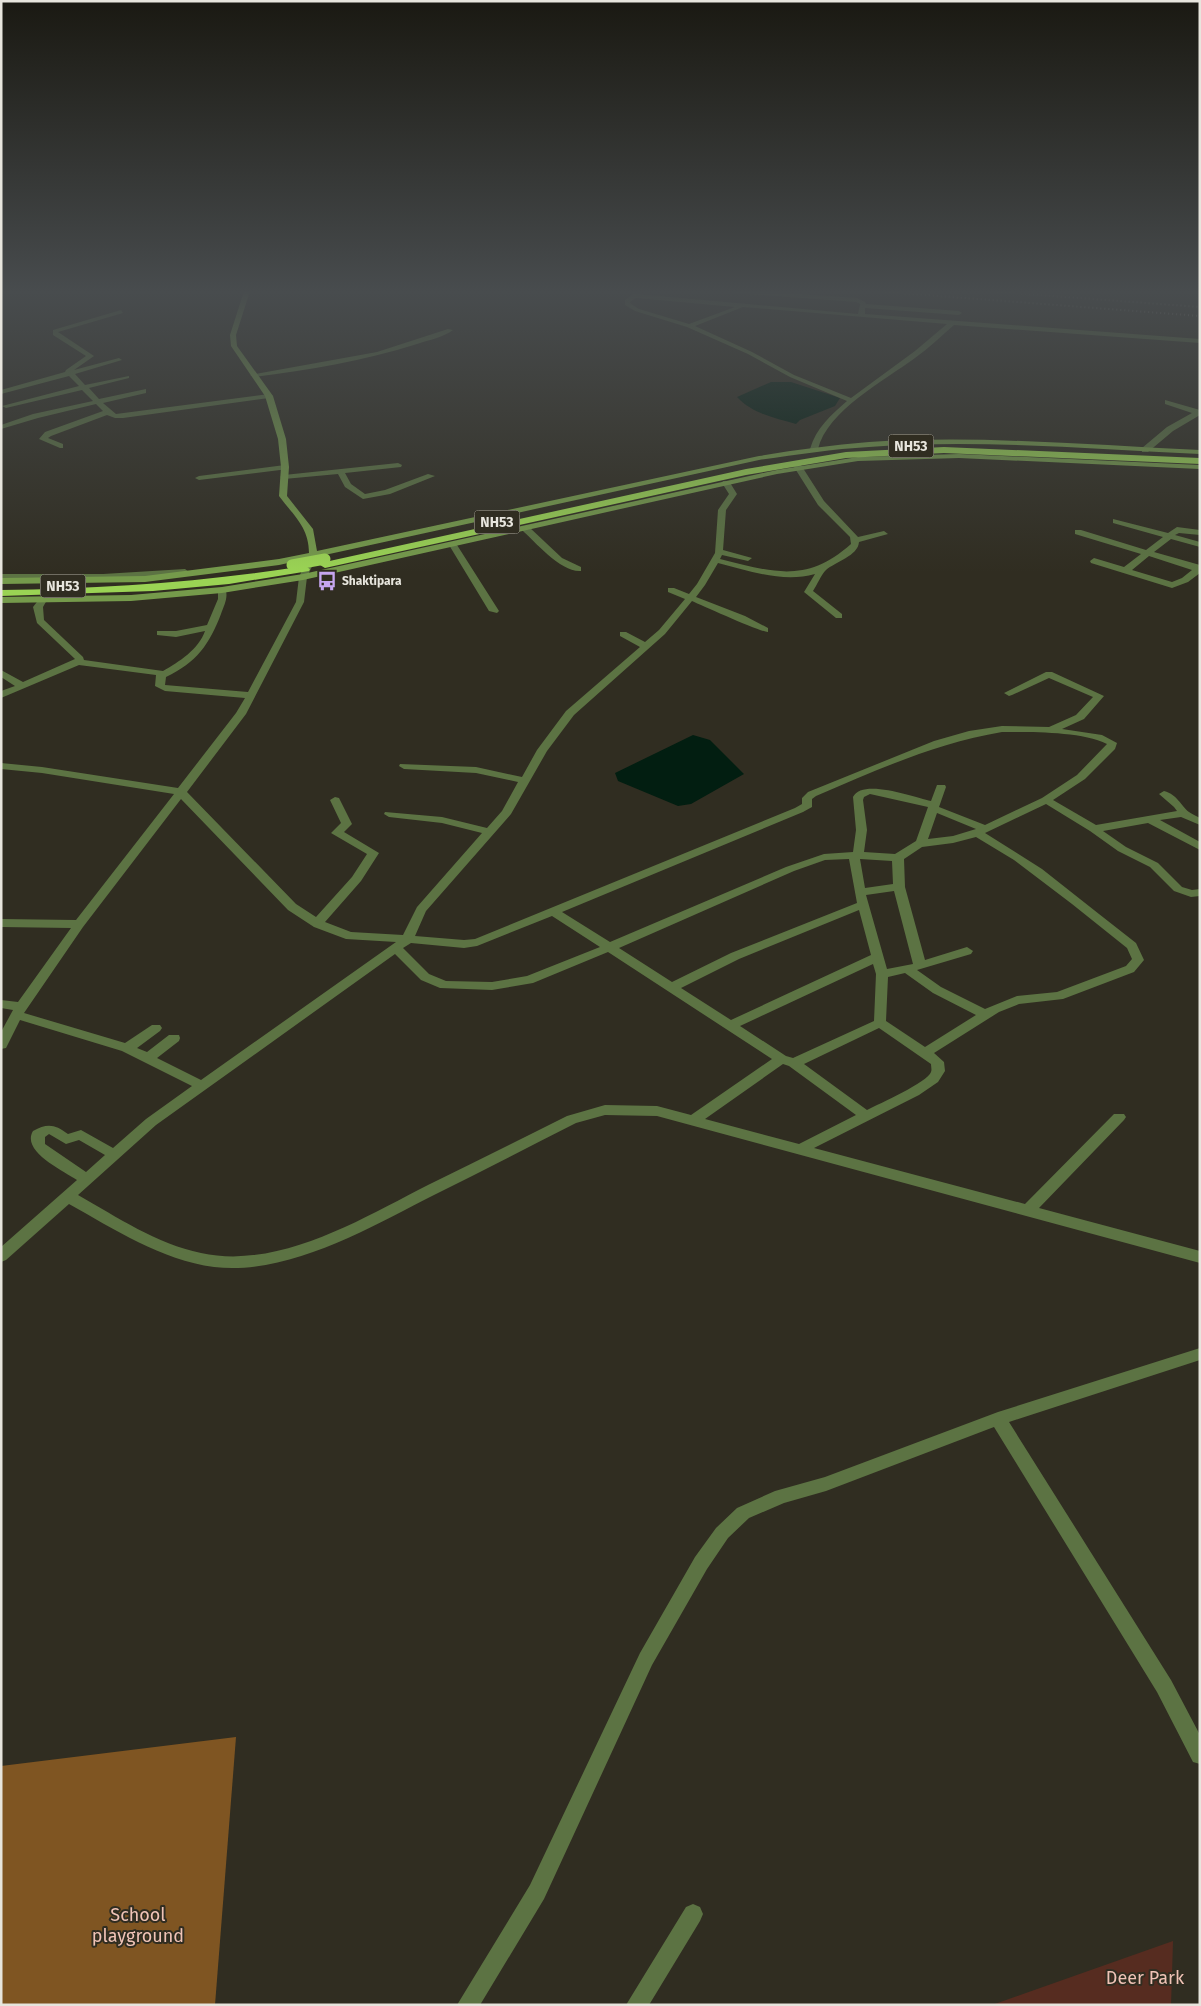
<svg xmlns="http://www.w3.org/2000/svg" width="1201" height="2006" font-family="'Fira Sans',sans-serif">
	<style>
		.green { fill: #562c20 }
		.water { fill: #021e11 }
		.building { fill: #7f5522 }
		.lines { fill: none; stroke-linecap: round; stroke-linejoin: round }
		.street { fill: #5c7343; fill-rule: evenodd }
		.secondary { fill: #759a4b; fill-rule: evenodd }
		.highway { fill: #9ad354; fill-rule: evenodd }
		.rail { stroke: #959289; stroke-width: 2; stroke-dasharray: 1 3; stroke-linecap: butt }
		.highway-bridge { stroke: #9ad354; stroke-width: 11 }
		.labels { text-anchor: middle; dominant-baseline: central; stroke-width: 4; stroke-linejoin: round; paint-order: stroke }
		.far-poi-label { font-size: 12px; font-weight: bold; fill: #e7e5dd; stroke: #302d21; text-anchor: start }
		.shield { fill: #302d21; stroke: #b0aea5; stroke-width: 1 }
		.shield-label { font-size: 14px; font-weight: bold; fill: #e7e5dd }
		.near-park-label { font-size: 18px; fill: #f0c3b6; stroke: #302d21 }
	</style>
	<rect width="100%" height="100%" fill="#302d21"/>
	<!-- green -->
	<path class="green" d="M1173 1941 1171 2005H992Z"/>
	<!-- water -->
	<path class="water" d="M771 382H791L840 398 835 406 800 420 796 424C775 418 753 414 737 397Z
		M693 735 710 740 744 774 691 804 678 806 618 781 615 773Z"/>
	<!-- building -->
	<path class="building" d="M236 1737 215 2005H1V1766Z"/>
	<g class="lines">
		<!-- street -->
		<path class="street" d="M137 291H145L142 293Z
			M629 291H635L637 294 858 314 860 304 856 302 734 293 731 291H758L857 298 865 302 866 304 959 311 962 313 959 315 865 308V314L1200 339V343L954 325C941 336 929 348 915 358 885 380 827 411 818 449L814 451 810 449C816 428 831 415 847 401L790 377 748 354 687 327 635 311 625 305V300L632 295ZM636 298 735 307 689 324 639 309 631 304 630 302ZM743 307 947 324 915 351 851 398 794 375 752 352 695 326Z
			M121 310 123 313 58 332 94 356 74 370 119 358 122 360 75 374 85 385 129 376V378L89 388 99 399 146 389V393L103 403 116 414 269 394 273 396 269 398 123 418H115L107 415 51 436 48 438 63 444V448H60L39 439 45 432 103 411 96 404 38 418 1 429V425L33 414 93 401 82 390 6 408 2 406 79 386 69 376 1 394V390L65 372 66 370 86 356 53 335V330Z
			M448 329 453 330C444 337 429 340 417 344 364 361 309 370 254 377L250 375 377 352Z
			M1165 400 1200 410V415L1173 431 1148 452H1142V448L1167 427 1192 413 1165 404Z
			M398 463 402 465 401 467 345 473 351 484 365 494 385 490 428 474 435 476 390 494 363 499 345 487 338 474 284 479 280 477 284 475Z
			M285 465 289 467 288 469 199 480 195 478 199 476Z
			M795 465H801L824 501 858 537 884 531 888 534 859 542C858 556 835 562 826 570 821 575 817 585 813 591L842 614V618H836L804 592 815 574C783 583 749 571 718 563L705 585 696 597 745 616 768 628V632C763 633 703 606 692 601L665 634 574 715 547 751 511 814 426 911 415 936 464 940 475 939 795 808 802 804V798L808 792 934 741 969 731 1002 726 1049 727 1076 715 1093 697 1049 678 1012 695 1009 696 1004 693 1046 672H1052L1104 696 1084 719 1062 729 1102 735 1117 743 1115 749 1085 779 1053 800 1096 825 1177 811 1174 807 1159 794 1164 791C1178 795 1180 805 1189 812 1192 814 1196 816 1200 818V825L1181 817 1160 820 1200 842V850L1148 823 1103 831 1126 847 1158 863 1182 887 1192 890 1200 889V896L1191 897 1174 891 1150 867 1118 851 1090 831 1046 804 985 833 1042 869 1099 914 1136 943 1144 960 1134 972 1063 999 1019 1004 999 1012 934 1053 944 1062 945 1071 938 1082 919 1095 814 1148 1025 1204 1114 1114H1124L1126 1117 1124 1120 1039 1208 1200 1251V1263L657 1116 605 1115 576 1123C529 1147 482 1171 434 1195 371 1227 288 1276 214 1267 161 1260 114 1229 69 1204L6 1260 1 1262V1247L77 1180C62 1170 21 1151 33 1131 47 1123 55 1124 68 1134L81 1130 113 1148 146 1119 192 1086 122 1051 20 1020 6 1048 1 1049V1032L13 1010 1 1008V1000L18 1002 71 928 1 927V919L76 920 174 794 42 773 1 769V763L42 767 178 788 236 713 245 698 165 691 155 686 156 675 79 665 1 698V691L15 686 1 677V670L23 682 75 659 37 623 33 607 40 598 47 600 43 607 44 620 83 657 84 660 163 671C179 662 199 649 205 631L176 637 157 635V631H176L207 625 218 599V590L225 588C229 597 224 605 221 614 209 645 197 662 166 677L165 685 248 692 296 602 299 577 308 558 315 556 316 558 307 577 304 602 246 714 187 792 296 904 316 917 352 877 367 854 331 833 341 823 330 800 335 797 339 798 352 824 344 832 379 853 361 881 325 922 351 932 403 935 417 907 482 833 442 823 389 817 384 814 385 812 442 817 487 828 502 811 518 782 476 773 404 769 399 766 400 764 476 767 522 777 537 750 566 711 640 647 620 636V632H626L645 642 659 630 685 599 668 592V588H674L689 594 697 584 715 553 718 510 729 494 722 483 723 481H729L737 494 726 510 723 550 752 558 748 561 722 555 720 559C773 572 806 584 851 544L850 537 818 505 794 467ZM1002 732C1030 732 1081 731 1107 744L1077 775 1042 798 985 825 939 807 946 787 945 785H937L931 801C914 797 862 778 853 797L856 830 853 852 824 854 786 867 610 942 562 912 803 812 812 807V799L816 796C877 770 936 743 1002 732ZM870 794 928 807 916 841 895 854 864 852 867 830 863 800 864 797ZM181 799 288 910 314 927 346 939 396 942 201 1080 157 1058 179 1041 180 1038 179 1035H169L147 1052 137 1048 160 1031 162 1028 160 1025H152L125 1043 24 1013 83 927ZM937 813 976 829 953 836 928 839ZM976 837 1014 860 1072 904 1127 948 1132 959 1126 966 1057 992 1017 996 985 1009 941 987 917 970 971 954 973 951 967 947 925 960 905 887 904 859 922 847 953 843ZM849 859 857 903 731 953 672 982 619 948 794 871 825 860ZM860 859 892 861 893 884 865 888ZM894 891 913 964 887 969 866 895ZM859 910 871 955 731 1020 681 988 739 959ZM552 916 600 947 527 976 492 982 446 981 429 974 403 948 411 943 464 948 477 946ZM608 952 772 1059 691 1115 657 1106 605 1105 567 1116C521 1139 475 1162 428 1185 361 1219 279 1270 201 1253 157 1244 117 1217 78 1195L156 1125 395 954 421 980 440 988 492 990 533 983ZM873 964 876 974 874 1021 793 1058 786 1056 740 1026ZM905 973 933 993 976 1015 925 1047 886 1021 888 977ZM879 1028 931 1064C931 1066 932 1070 931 1072 928 1082 879 1104 867 1110L804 1064ZM783 1064 789 1066 856 1115 799 1144 705 1119ZM49 1134 66 1144 79 1140 105 1155 86 1172 45 1144V1137Z
			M1113 519 1168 533 1177 527 1200 530V535L1179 533 1175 535 1200 542V547L1171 539 1154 552 1200 565V573L1188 582 1172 588 1091 563 1090 561 1094 558 1124 567 1141 554 1075 534V530H1081L1146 550 1163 537 1113 523ZM1149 556 1192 570 1182 578 1172 582 1132 570Z
			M522 526H528L562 558 581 567V571C562 573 535 542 522 530Z
			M450 543 457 545 499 611 497 613 489 611 449 545Z
			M185 569 189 572 188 574 103 580H1V574H103Z
			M1200 1348V1360L1009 1422 1171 1680 1200 1735V1764L1193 1762 1157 1692 994 1427 826 1491 784 1503 749 1518 728 1538 707 1569 652 1665 544 1899 480 2005H457L530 1885 640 1653 695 1557 716 1528 737 1508 775 1491 825 1477 998 1412Z
			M693 1904 700 1907 703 1914 700 1921 649 2005H626L686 1907Z"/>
		<!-- secondary -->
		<path class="secondary" d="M244 291H250L236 335 237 346 273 396 286 439 289 467 287 496 313 529 317 551 759 456C795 450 832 445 869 442 979 435 1090 445 1200 450V454C1090 449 979 439 869 447 832 449 795 455 759 460L279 565 145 582 1 584V578L145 576 279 559 309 553C309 527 293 515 279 496L281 467 278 439 265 396 231 346 230 335Z
			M959 454 1200 465V469L959 458 858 461 777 474 303 580 222 593 131 601 1 603V597L131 595 222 587 303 574 777 470 858 457Z"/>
		<!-- highway -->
		<path class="highway" d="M944 447 1200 458V464L944 453 846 458 746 475 325 568 320 565 325 562 746 469 846 452Z
			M305 566 310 569 309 571 229 584 153 591 1 596V590C103 589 204 582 305 566Z"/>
		<!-- rail -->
		<path class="rail" d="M873 291 1200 316
			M985 291 1200 307"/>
		<!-- highway-bridge -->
		<path class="highway-bridge" d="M292 565 325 559"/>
	</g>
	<!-- sky -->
	<linearGradient id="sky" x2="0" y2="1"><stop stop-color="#1a1912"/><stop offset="0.51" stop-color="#484c4e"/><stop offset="1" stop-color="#484c4e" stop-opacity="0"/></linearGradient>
	<rect width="1201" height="572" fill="url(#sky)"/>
	<!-- icons -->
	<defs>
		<symbol id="bus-bare" viewBox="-9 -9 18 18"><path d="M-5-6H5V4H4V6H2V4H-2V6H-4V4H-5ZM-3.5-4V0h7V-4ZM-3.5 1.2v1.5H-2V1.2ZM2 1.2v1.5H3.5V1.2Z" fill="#c6a6f0" stroke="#302d21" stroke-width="2.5" paint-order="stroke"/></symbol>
	</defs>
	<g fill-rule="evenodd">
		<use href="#bus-bare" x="313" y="567" width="28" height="28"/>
	</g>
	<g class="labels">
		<!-- far-poi labels -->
		<g class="far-poi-label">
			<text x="342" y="581">Shaktipara</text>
		</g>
		<!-- shield labels -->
		<g class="shield">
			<rect x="888.5" y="434.5" width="45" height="23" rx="4"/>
			<rect x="474.5" y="510.5" width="45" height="23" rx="4"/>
			<rect x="40.5" y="574.5" width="45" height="23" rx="4"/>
		</g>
		<g class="shield-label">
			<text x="911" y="446">NH53</text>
			<text x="497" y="522">NH53</text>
			<text x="63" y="586">NH53</text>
		</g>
		<!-- near-park labels -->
		<g class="near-park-label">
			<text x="138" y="1915">School<tspan x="138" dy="21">playground</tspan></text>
			<text x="1145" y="1978">Deer Park</text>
		</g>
	</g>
	<!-- border -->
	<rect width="1201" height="2006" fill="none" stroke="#e7e5dd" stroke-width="5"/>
</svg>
